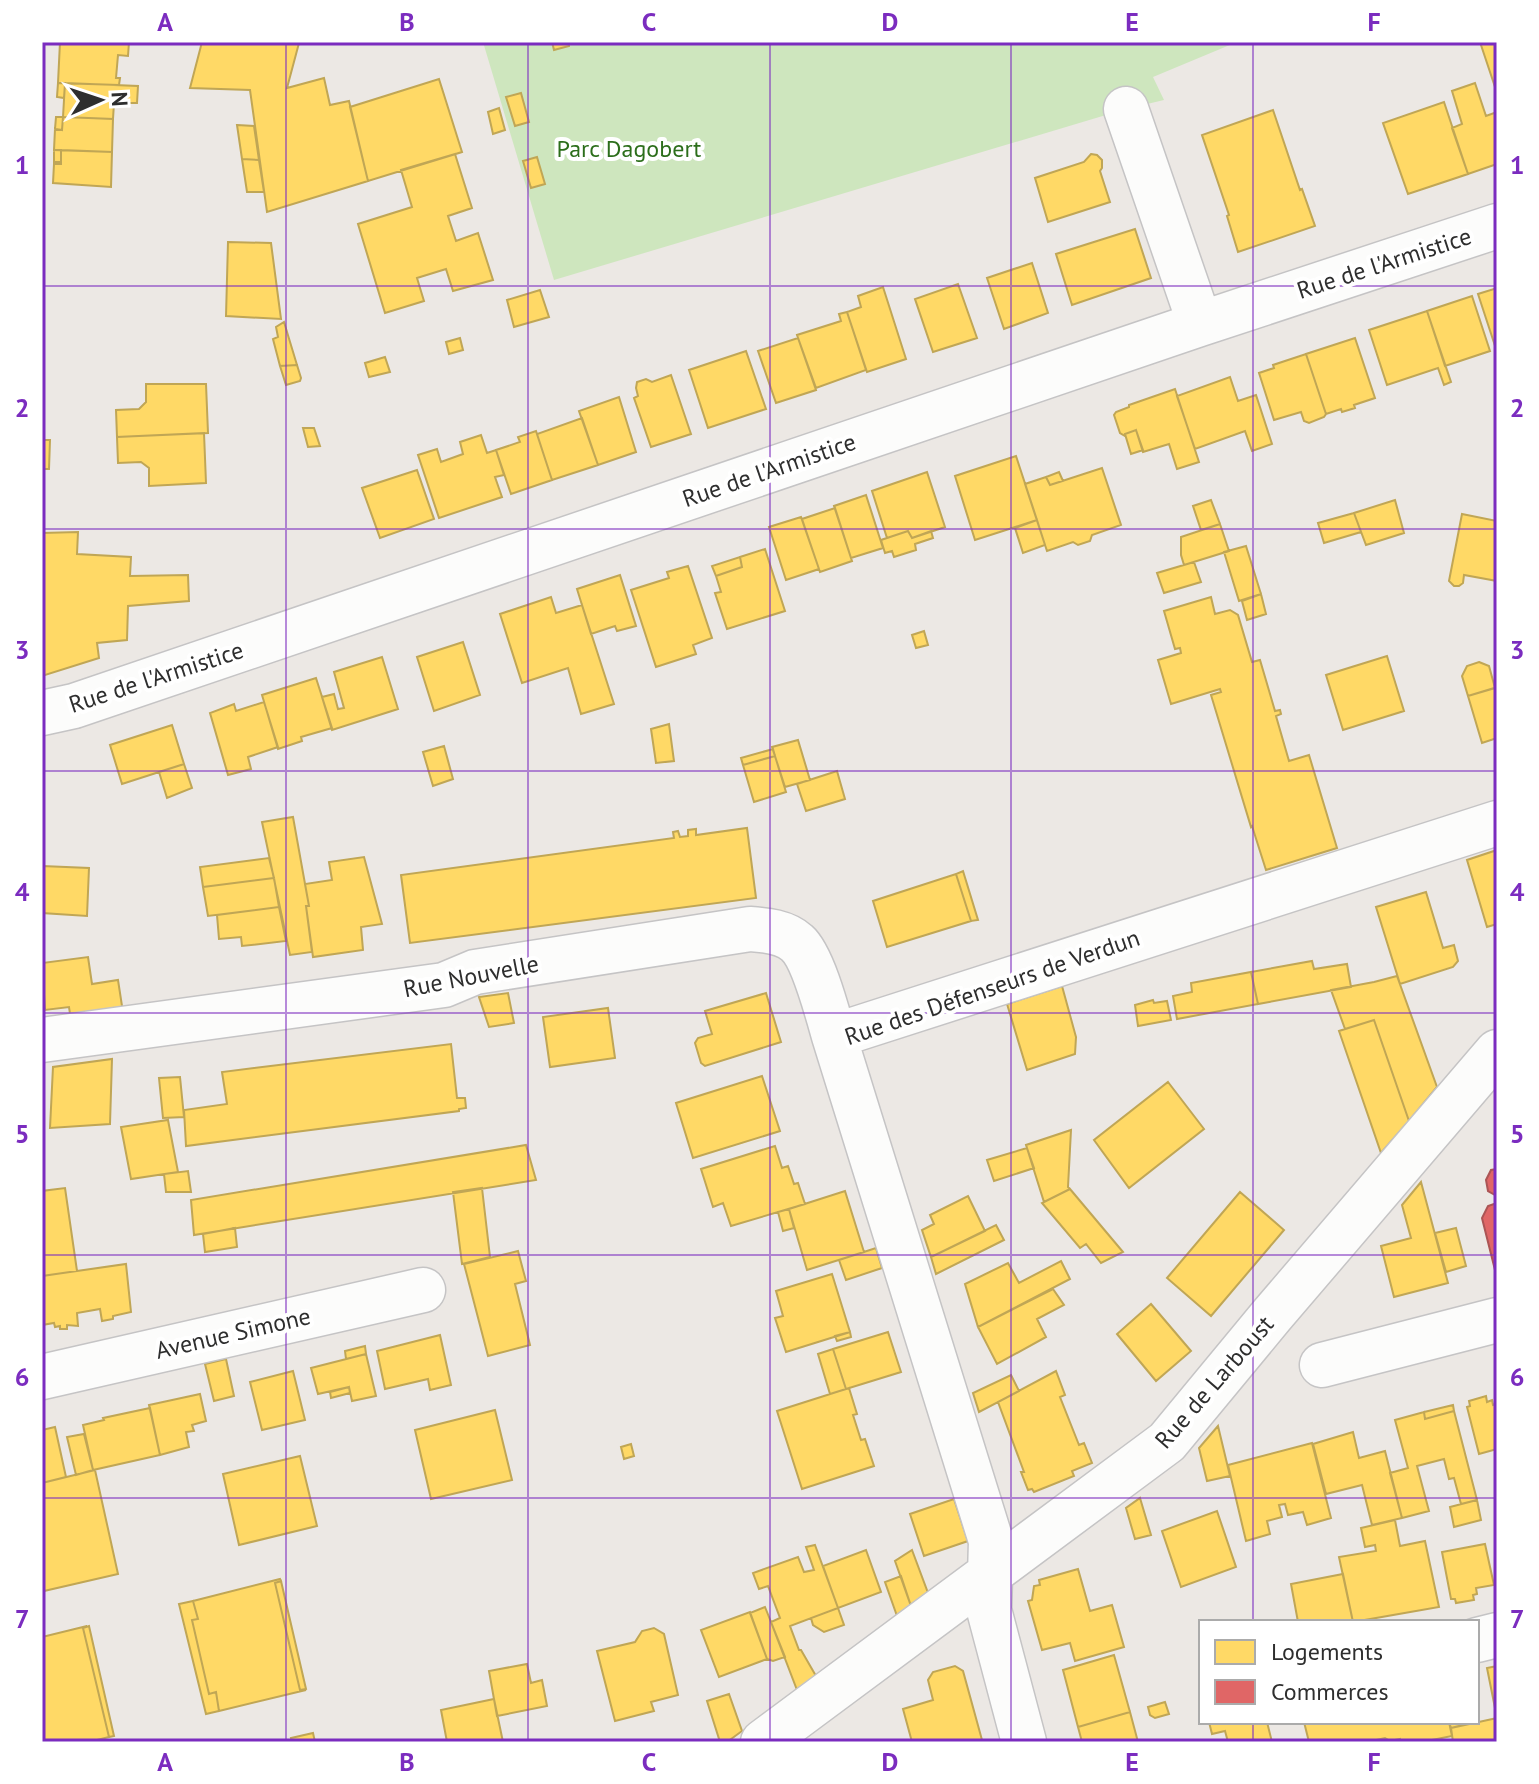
<svg xmlns="http://www.w3.org/2000/svg" width="1539" height="1784" font-family="'PT Sans',sans-serif">
	<style>
		.green { fill: #cee6be }
		.homes { fill: #ffd966; stroke: #c0a655; stroke-width: 2 }
		.shops { fill: #e06666; stroke: #ab5555; stroke-width: 2 }
		.lines { fill: none; stroke-linecap: round; stroke-linejoin: round }
		.street-casing { stroke: #c5c4c5; stroke-width: 47 }
		.street { stroke: #fcfcfb; stroke-width: 44 }
		.grid { fill: none; stroke: #7b2cbf; stroke-width: 2; stroke-opacity: 0.55 }
		.labels { text-anchor: middle; dominant-baseline: central; stroke-width: 8; stroke-linejoin: round; paint-order: stroke }
		.park-label { font-size: 24px; fill: #2c6e1b; stroke: #fff }
		.street-label { font-size: 24px; fill: #2e2e2e; stroke: #fff }
		.neatline { fill: none; stroke: #7b2cbf; stroke-width: 3 }
		.grid-label { font-size: 26px; text-anchor: middle; font-weight: bold; fill: #7b2cbf }
	</style>
	<rect width="100%" height="100%" fill="#ece8e4"/>
	<!-- green -->
	<path class="green" d="M483 42H1237L1153 77 1164 100 1126 109 554 280Z"/>
	<!-- homes -->
	<path class="homes" d="M60 42H129L128 56 118 55 116 78H120L119 85 58 83Z
		M202 42 299 43 287 88 324 78 330 105 349 101 368 181 267 212 250 90 190 88Z
		M552 42H569V46L554 50Z
		M1480 42H1497V93Z
		M439 79 462 152 368 181 350 107Z
		M58 83H65L64 98 57 97Z
		M65 83 138 86 137 103H114L113 119 63 117Z
		M1475 83 1486 116 1497 112V164L1468 174 1452 128 1462 124 1452 91Z
		M521 93 529 122 515 126 506 97Z
		M1444 102 1468 174 1408 194 1383 123Z
		M499 108 505 130 493 134 488 112Z
		M1273 110 1300 190 1302 189 1315 226 1238 252 1227 216 1229 215 1202 135Z
		M56 117H63L62 130 55 129Z
		M63 117 113 119 112 152 54 150 55 129 62 130Z
		M237 125 254 126 259 160 242 159Z
		M54 150H61V162H54Z
		M61 150 112 152 111 187 53 183 54 164H61Z
		M455 154 472 208 448 216 456 241 478 233 493 280 453 291 446 269 417 278 424 301 385 313 358 224 412 207 401 170Z
		M1091 154 1097 155 1102 160V168L1100 171 1110 202 1048 222 1035 178 1084 162Z
		M537 157 545 184 531 188 523 161Z
		M242 159 259 160 264 192H247Z
		M1135 229 1151 278 1072 305 1056 254Z
		M228 242 271 243 281 319 226 316Z
		M1032 263 1048 313 1004 329 987 278Z
		M958 284 977 338 933 352 915 299Z
		M883 287 906 359 867 372 847 312 861 307 858 296Z
		M1497 288V352L1478 294Z
		M540 290 549 317 514 327 507 300Z
		M1472 296 1490 351 1445 366 1427 311Z
		M1427 311 1451 382 1444 385 1438 368 1387 385 1369 330Z
		M847 312 866 370 816 388 797 335 841 321 839 314Z
		M284 322 297 365 280 366 273 339 278 337 276 327Z
		M460 338 463 350 449 354 446 342Z
		M798 338 816 390 776 403 758 351Z
		M1355 338 1375 398 1354 405 1355 408 1342 412 1341 409 1326 414 1306 354Z
		M746 351 766 409 708 428 689 370Z
		M1306 354 1326 414 1324 417 1309 423 1304 421 1301 412 1274 420 1259 373 1274 368 1273 365Z
		M385 357 390 372 369 377 365 363Z
		M297 365 301 378 300 381 286 385 280 366Z
		M671 375 691 434 651 447 634 398 638 396 636 388 637 382 646 379 652 382Z
		M1230 377 1238 401 1256 395 1272 444 1252 451 1245 431 1195 449 1177 396Z
		M146 384H206L208 433 117 437 116 410 139 409 146 402Z
		M1175 389 1199 462 1177 469 1169 444 1143 452 1136 430 1125 434V436L1120 433 1114 415 1116 412 1129 407V405Z
		M619 397 636 452 598 465 579 411Z
		M582 418 598 465 552 480 537 434Z
		M303 428H314L320 446 308 447Z
		M1136 430 1143 450 1131 454 1125 434Z
		M536 431 552 480 511 494 496 450 520 442 518 437Z
		M204 433 206 483 149 486V468L141 462 118 463 117 437Z
		M481 435 487 453 496 450 504 475 495 477 502 497 439 518 418 455 437 449 441 462 463 454 460 442Z
		M42 440H50L49 469H42Z
		M1016 456 1037 520 975 540 955 476Z
		M1102 468 1121 525 1092 535 1090 541 1078 545 1073 542 1047 551 1025 484 1046 477 1050 485Z
		M417 470 434 519 380 538 362 488Z
		M927 472 945 527 912 538 908 531 887 538 872 491Z
		M1059 472 1063 481 1050 485 1046 477Z
		M866 495 883 548 851 558 834 506Z
		M1211 500 1220 524 1201 530 1193 506Z
		M1395 500 1404 533 1366 545 1354 513Z
		M835 508 852 561 820 572 802 519Z
		M1354 513 1361 532 1324 543 1318 523Z
		M1462 514 1497 521V581L1464 575 1463 583 1459 586H1454L1449 581Z
		M801 517 819 569 786 580 769 527Z
		M1037 520 1045 545 1023 553 1015 528Z
		M1220 524 1229 551 1184 565 1181 555V537Z
		M908 531 912 538 931 531 933 538 915 544 916 550 894 557 892 551 885 553 881 540Z
		M78 532 77 554 131 557 130 576 188 575 189 601 128 606 127 640 97 643 99 658 42 676V533Z
		M1246 546 1261 594 1239 601 1224 552Z
		M765 549 785 611 727 629 715 593 721 592 716 576 742 567 740 557Z
		M740 557 742 567 716 576 712 566Z
		M1194 562 1201 582 1164 593 1157 573Z
		M688 566 712 638 693 645 696 654 656 667 631 590 669 578 667 572Z
		M620 575 636 626 617 631 615 626 591 634 577 589Z
		M1261 594 1266 614 1247 620 1242 601Z
		M551 597 556 613 582 605 614 704 581 714 568 668 522 683 500 614Z
		M1211 597 1215 614 1230 610 1238 615 1252 662 1260 660 1275 711 1280 710 1281 714 1276 716 1289 761 1309 755 1337 848 1266 870 1252 826 1251 827 1211 695 1221 692 1220 689 1171 704 1158 660 1181 653 1180 648 1175 649 1164 611Z
		M924 631 928 645 916 648 912 635Z
		M463 642 480 695 434 711 417 657Z
		M1387 656 1404 711 1343 730 1326 675Z
		M382 657 398 709 332 730 322 697 334 694 338 709 344 708 334 672Z
		M1479 662 1489 666 1495 688 1468 696 1462 676 1467 666Z
		M316 678 332 728 301 737 302 741 278 749 262 695Z
		M1497 687V738L1482 743 1468 696Z
		M264 702 278 747 248 757 251 769 228 775 210 713 234 704 236 711Z
		M669 724 674 761 656 763 651 729Z
		M172 725 184 764 122 784 110 745Z
		M798 740 810 780 785 787 772 747Z
		M444 746 453 779 433 786 423 752Z
		M773 749 775 756 743 765 741 758Z
		M775 756 786 792 754 802 743 765Z
		M184 764 192 788 167 798 159 772Z
		M837 771 845 799 806 811 797 784Z
		M293 817 309 906H306L312 952 290 955 262 822Z
		M747 828 756 898 410 943 401 875 674 838 673 832 678 831 680 837 688 836V830L696 829V835Z
		M1497 850V924L1487 927 1467 860Z
		M364 857 382 924 361 927 363 950 313 957 306 906H309L305 884 332 880 329 862Z
		M269 858 274 878 203 887 200 867Z
		M42 866 89 868 87 916 42 913Z
		M963 871 978 920 971 921 956 874Z
		M956 874 971 921 887 947 873 901Z
		M274 878 279 907 208 916 203 887Z
		M1426 892 1443 948 1454 945 1458 961 1453 967 1400 984 1376 907Z
		M279 907 286 941 242 946 241 937 219 939 217 915Z
		M88 957 92 984 118 980 124 1019 72 1027 69 1007 45 1010 42 963Z
		M1312 961 1314 969 1347 964 1351 987 1258 1004 1251 972Z
		M1251 972 1258 1004 1177 1019 1173 996 1192 992 1191 983Z
		M1397 976 1437 1087 1409 1121 1374 1020 1345 1029 1331 990 1374 982Z
		M1062 986 1076 1037 1075 1054 1027 1070 1007 1004Z
		M508 993 514 1023 489 1027 479 997Z
		M766 993 781 1042 705 1066 701 1063 695 1043 698 1038 712 1034 705 1011Z
		M1153 1000 1154 1003 1167 1001 1171 1020 1138 1026 1135 1005Z
		M608 1008 615 1058 550 1067 543 1017Z
		M1374 1020 1409 1121 1381 1153 1339 1031Z
		M451 1044 457 1098H465L466 1108 459 1109V1111L186 1146 184 1110 227 1104 222 1072Z
		M112 1059 110 1124 50 1128 53 1067Z
		M762 1076 780 1131 693 1158 676 1103Z
		M180 1077 184 1117 163 1118 159 1078Z
		M1168 1082 1204 1129 1129 1188 1094 1140Z
		M168 1120 178 1172 131 1179 121 1127Z
		M1071 1130 1068 1187 1070 1189 1044 1202 1026 1145Z
		M526 1145 536 1180 194 1235 191 1200Z
		M775 1146 782 1168 788 1166 794 1184 798 1183 805 1204 731 1226 723 1203 713 1207 701 1169Z
		M1027 1148 1034 1168 994 1181 987 1160Z
		M188 1171 191 1192H166L164 1174Z
		M1421 1182 1448 1283 1394 1297 1381 1246 1411 1238 1402 1205Z
		M65 1188 77 1271 42 1276V1191Z
		M482 1188 490 1257 462 1264 453 1192Z
		M1070 1189 1123 1252 1101 1263 1086 1244 1080 1248 1042 1203Z
		M845 1191 864 1252 807 1270 789 1209Z
		M1240 1192 1284 1230 1211 1316 1167 1278Z
		M968 1196 985 1231 931 1257 922 1230 934 1224 930 1215Z
		M789 1209 794 1228 783 1231 778 1212Z
		M996 1225 1004 1240 936 1274 931 1257Z
		M235 1228 237 1247 205 1252 203 1234Z
		M1456 1228 1466 1266 1446 1272 1435 1233Z
		M876 1248 882 1268 846 1280 839 1260Z
		M518 1251 526 1281 515 1284 530 1345 488 1356 464 1264Z
		M1061 1261 1070 1279 978 1327 965 1284 1008 1263 1019 1283Z
		M126 1264 131 1312 113 1316V1319L102 1321 100 1309 77 1313 78 1326 67 1325V1329H60V1326L55 1327 54 1323 42 1325V1276Z
		M832 1274 850 1332 786 1352 775 1318 783 1316 776 1291Z
		M1053 1289 1064 1305 1037 1319 1046 1337 997 1364 978 1327Z
		M1151 1304 1191 1351 1156 1381 1117 1334Z
		M850 1332 851 1337 837 1341 835 1336Z
		M888 1332 901 1372 846 1389 833 1349Z
		M440 1335 451 1385 430 1390 428 1379 385 1389 377 1351Z
		M365 1346 366 1354 346 1359 345 1351Z
		M833 1349 846 1389 830 1394 818 1354Z
		M366 1354 376 1396 352 1401 349 1387 318 1394 311 1368Z
		M226 1359 234 1396 214 1401 205 1364Z
		M293 1371 305 1420 262 1430 250 1382Z
		M1056 1371 1065 1395 1060 1397 1079 1445 1084 1443 1092 1463 1072 1471 1074 1476 1034 1492 1032 1489 1028 1490 1021 1472H1024L998 1402Z
		M1011 1375 1019 1391 979 1412 973 1393Z
		M349 1387 350 1393 331 1398 330 1392Z
		M849 1388 857 1414 853 1415 861 1440 865 1439 874 1466 802 1489 777 1411Z
		M200 1394 206 1421 192 1425 194 1431 186 1432 189 1447 160 1455 149 1405Z
		M1486 1396 1487 1402 1492 1400 1493 1405 1497 1404V1449L1479 1454 1467 1407 1470 1406 1469 1401Z
		M1453 1405 1454 1411 1425 1419 1424 1412Z
		M150 1408 160 1455 93 1470 83 1425 104 1420 103 1418Z
		M495 1410 512 1480 431 1499 415 1430Z
		M1454 1411 1477 1500 1461 1504 1454 1478 1449 1479 1444 1459 1417 1466 1429 1511 1402 1518 1390 1473 1408 1468 1395 1420 1424 1412 1425 1419Z
		M1218 1426 1230 1476 1207 1481 1199 1448Z
		M55 1427 66 1477 42 1483V1430Z
		M1353 1432 1359 1458 1385 1451 1402 1518 1372 1525 1362 1485 1326 1494 1313 1444Z
		M84 1434 93 1470 76 1475 67 1437Z
		M1312 1443 1331 1518 1307 1525 1303 1512 1288 1515 1285 1504 1279 1505 1282 1517 1267 1521 1270 1534 1246 1541 1228 1465Z
		M631 1444 634 1456 624 1459 621 1447Z
		M300 1456 317 1526 239 1545 223 1474Z
		M95 1470 118 1574 44 1591 42 1584V1483Z
		M1140 1498 1151 1535 1135 1539 1126 1508Z
		M954 1499 968 1541 924 1556 910 1514Z
		M1477 1500 1481 1520 1454 1527 1450 1507Z
		M1217 1511 1236 1567 1181 1587 1162 1531Z
		M1395 1520 1400 1546 1425 1541 1439 1607 1353 1622 1339 1557 1376 1551 1375 1545 1365 1547 1361 1528Z
		M1485 1544 1494 1585 1476 1588 1477 1594 1473 1595 1474 1600 1456 1603 1455 1599H1451L1442 1552Z
		M815 1545 838 1608 790 1626 799 1650H801L816 1676 797 1690 771 1622 780 1618 768 1586 759 1589 753 1573 798 1557 804 1572 814 1570 806 1547Z
		M866 1550 881 1592 838 1608 823 1566Z
		M912 1550 928 1593 911 1606 895 1561Z
		M1078 1569 1090 1611 1112 1605 1124 1647 1075 1661 1070 1643 1042 1650 1028 1601 1032 1600 1034 1586 1040 1585 1039 1580Z
		M1343 1574 1353 1622H1298L1291 1584Z
		M901 1576 911 1606 897 1616 885 1582Z
		M280 1579 281 1581 275 1583 300 1690H306L219 1711 216 1692 209 1694 192 1620 198 1619 193 1601Z
		M281 1581 306 1689 300 1690 275 1583Z
		M193 1601 198 1619 192 1620 209 1694 216 1692 219 1711 206 1714 179 1604Z
		M765 1607 785 1657 773 1661 767 1659 750 1613Z
		M838 1608 844 1625 824 1632 813 1625 811 1618Z
		M750 1612 767 1659 719 1677 701 1630Z
		M87 1626 83 1628 109 1737 89 1742H42V1637Z
		M89 1626 114 1736 109 1737 83 1628Z
		M654 1628 664 1634 678 1695 651 1702 654 1711 615 1721 597 1651 635 1642 642 1631Z
		M1114 1655 1130 1712 1078 1727 1063 1670Z
		M527 1664 531 1683 542 1680 547 1706 497 1716 489 1671Z
		M955 1666 963 1671 982 1740 974 1742H912L903 1709 933 1700 928 1680 933 1672Z
		M1497 1666V1718L1487 1668Z
		M729 1694 742 1731 727 1742H720L707 1701Z
		M494 1699 503 1742H447L441 1710Z
		M1165 1702 1169 1714 1155 1718 1150 1715 1148 1707Z
		M1130 1712 1138 1742H1082L1078 1727Z
		M1497 1718V1742H1453L1451 1728Z
		M1209 1722H1267L1272 1742H1228L1225 1731 1212 1734Z
		M1304 1722H1449L1452 1736 1422 1742H1401L1400 1739 1390 1741 1385 1738 1376 1740V1742H1309Z
		M1449 1722H1475L1451 1728Z
		M313 1733 315 1742H292L291 1738Z"/>
	<!-- shops -->
	<path class="shops" d="M1497 1169V1196L1488 1191 1486 1180 1491 1170Z
		M1497 1203V1270H1495L1482 1218 1488 1206Z"/>
	<g class="lines">
		<defs>
			<path id="street" d="M1126 109 1200 324
				M42 713 74 706 1200 324 1497 226
				M42 1040 444 985 475 972 750 929C766 930 785 932 797 943 813 957 828 1015 834 1036
				M1322 1365 1497 1320
				M42 1377 423 1290
				M1477 1640 1497 1635
				M763 1742 1167 1442 1272 1315 1497 1052
				M1024 1742 989 1610 991 1541 834 1036 1497 823"/>
		</defs>
		<!-- street casing -->
		<use href="#street" class="street-casing"/>
		<!-- street -->
		<use href="#street" class="street"/>
	</g>
	<!-- grid -->
	<path class="grid" d="M286 42V1742M528 42V1742M770 42V1742M1011 42V1742M1253 42V1622M42 286H1497M42 529H1497M42 771H1497M42 1013H1497M42 1255H1497M42 1498H1497M1253 1722V1742"/>
	<g class="labels">
		<!-- park labels -->
		<g class="park-label">
			<text x="629" y="148">Parc Dagobert</text>
		</g>
		<!-- street labels -->
		<g class="street-label">
			<text transform="translate(1384 263) rotate(-18)">Rue de l'Armistice</text>
			<text transform="translate(769 470) rotate(-19)">Rue de l'Armistice</text>
			<text transform="translate(156 677) rotate(-18)">Rue de l'Armistice</text>
			<text transform="translate(471 976) rotate(-11)">Rue Nouvelle</text>
			<text transform="translate(992 987) rotate(-19)">Rue des Défenseurs de Verdun</text>
			<text transform="translate(233 1333) rotate(-13)">Avenue Simone</text>
			<text transform="translate(1214 1382) rotate(-49)">Rue de Larboust</text>
		</g>
	</g>
	<!-- border -->
	<rect width="1539" height="1784" fill="none" stroke="#ffffff" stroke-width="88"/>
	<!-- legend -->
	<rect x="1199" y="1620" width="280" height="104" fill="#ffffff" stroke="#ababab" stroke-width="2"/>
	<rect x="1215" y="1640" width="40" height="24" fill="#ffd966" stroke="#ababab" stroke-width="2"/>
	<text x="1271" y="1660" font-size="24" fill="#2e2e2e">Logements</text>
	<rect x="1215" y="1680" width="40" height="24" fill="#e06666" stroke="#ababab" stroke-width="2"/>
	<text x="1271" y="1700" font-size="24" fill="#2e2e2e">Commerces</text>
	<!-- north arrow -->
	<g transform="translate(100 100) rotate(87)" stroke="#ffffff" stroke-width="6" paint-order="stroke">
	<path d="M0-6L14 30L0 20L-14 30Z" fill="#2e2e2e"/>
	<text y="-12" font-size="22" font-weight="bold" text-anchor="middle" fill="#2e2e2e">N</text>
	</g>
	<rect x="44" y="44" width="1451" height="1696" class="neatline"/>
	<g class="grid-label">
		<text x="165" y="31">A</text>
		<text x="407" y="31">B</text>
		<text x="649" y="31">C</text>
		<text x="890" y="31">D</text>
		<text x="1132" y="31">E</text>
		<text x="1374" y="31">F</text>
		<text x="22" y="174">1</text>
		<text x="1517" y="174">1</text>
		<text x="22" y="417">2</text>
		<text x="1517" y="417">2</text>
		<text x="22" y="659">3</text>
		<text x="1517" y="659">3</text>
		<text x="22" y="901">4</text>
		<text x="1517" y="901">4</text>
		<text x="22" y="1143">5</text>
		<text x="1517" y="1143">5</text>
		<text x="22" y="1386">6</text>
		<text x="1517" y="1386">6</text>
		<text x="22" y="1628">7</text>
		<text x="1517" y="1628">7</text>
		<text x="165" y="1771">A</text>
		<text x="407" y="1771">B</text>
		<text x="649" y="1771">C</text>
		<text x="890" y="1771">D</text>
		<text x="1132" y="1771">E</text>
		<text x="1374" y="1771">F</text>
	</g>
</svg>
